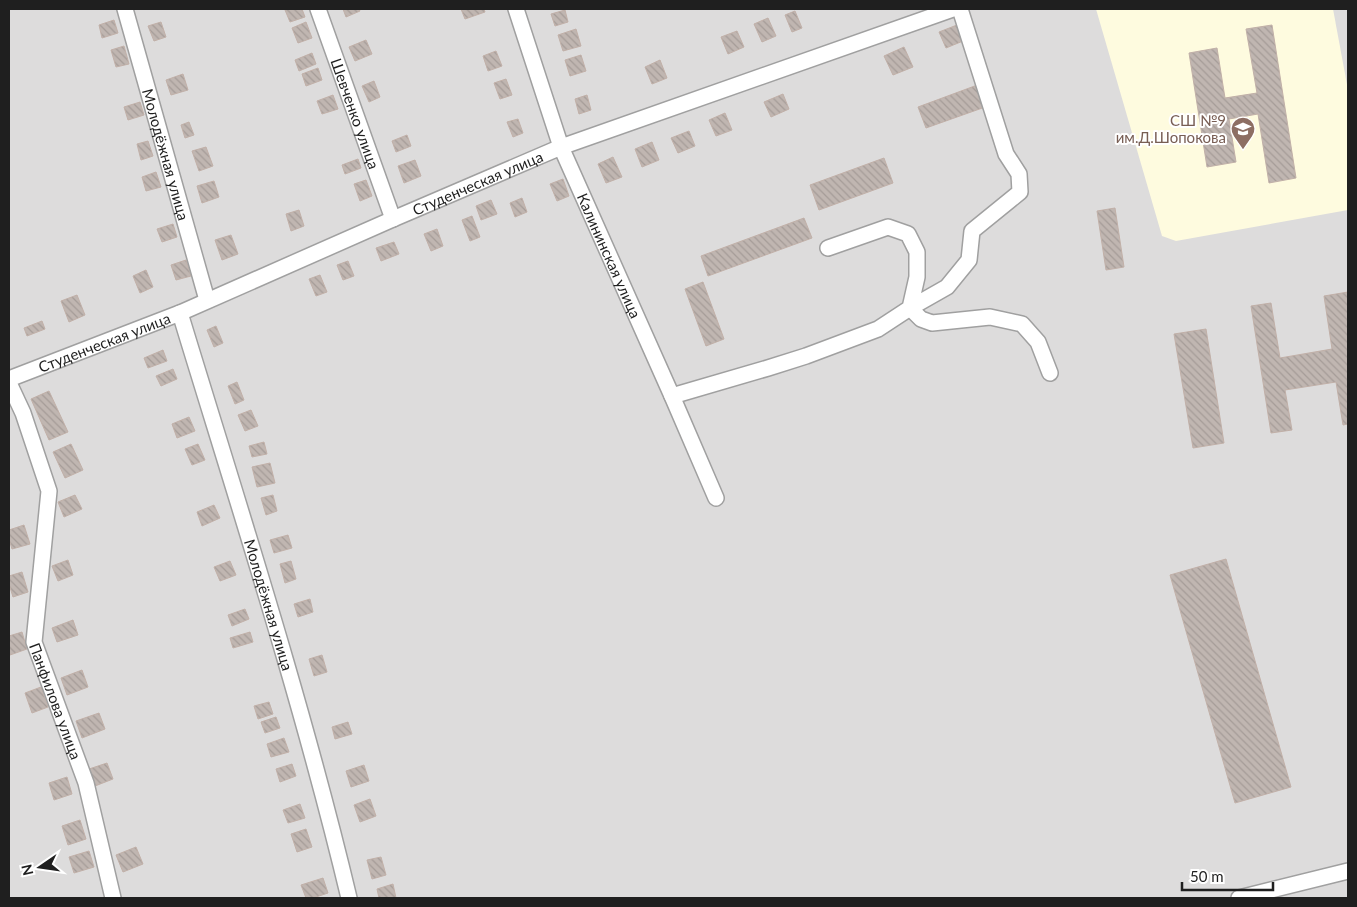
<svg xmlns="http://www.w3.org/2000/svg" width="1357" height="907" font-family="Lato,sans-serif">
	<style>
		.residential { fill: #dddcdc }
		.education { fill: #fefbdf }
		.building { fill: url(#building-back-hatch); stroke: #c1b0a8 }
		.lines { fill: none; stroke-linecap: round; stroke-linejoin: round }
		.minor-casing { stroke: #a0a0a0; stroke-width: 18 }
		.minor { stroke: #fff; stroke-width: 15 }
		.labels { text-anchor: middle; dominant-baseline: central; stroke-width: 4; stroke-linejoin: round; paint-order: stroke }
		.street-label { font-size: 15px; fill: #1f1f1f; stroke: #fff }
		.education-label { font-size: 15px; fill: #785e54; stroke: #fff; text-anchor: end }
	</style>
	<defs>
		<pattern id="building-back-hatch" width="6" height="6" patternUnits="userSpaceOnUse" patternTransform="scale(1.25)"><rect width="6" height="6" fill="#c0b6b1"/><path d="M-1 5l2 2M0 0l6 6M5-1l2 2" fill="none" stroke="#a59c98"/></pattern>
	</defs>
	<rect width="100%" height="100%" fill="#efebe5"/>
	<!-- residential -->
	<path class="residential" d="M9 9H1348V898H9Z"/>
	<!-- education -->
	<path class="education" d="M1096 9H1333L1348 90V210L1176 241 1162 236Z"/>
	<!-- building -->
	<path class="building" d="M288 9H302L305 17 290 22 285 10Z
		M343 9H359L360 11 346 17Z
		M461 9H484L485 12 465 19Z
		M565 10 568 22 555 26 551 14Z
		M795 11 802 28 792 32 785 15Z
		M768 18 776 36 762 42 754 24Z
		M114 20 118 33 102 38 99 25Z
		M161 22 166 37 154 41 148 26Z
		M306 22 312 38 298 43 292 28Z
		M957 25 963 41 946 48 939 32Z
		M1272 25 1296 178 1269 183 1258 114 1229 119 1236 162 1207 167 1189 53 1217 48 1225 98 1257 93 1246 29Z
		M576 29 581 46 563 51 558 35Z
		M737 31 744 47 728 54 721 37Z
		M366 40 372 54 355 61 349 47Z
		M124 46 129 64 116 67 111 50Z
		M904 47 913 67 893 75 884 56Z
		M496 51 502 66 488 71 483 56Z
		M312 53 316 64 299 71 295 60Z
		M581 55 586 71 570 76 565 60Z
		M660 60 667 78 652 84 645 67Z
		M318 68 322 80 306 86 302 74Z
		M183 74 188 90 171 95 166 80Z
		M506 79 512 95 500 99 494 83Z
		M374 81 380 97 369 102 362 86Z
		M980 84 988 106 926 128 918 107Z
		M783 94 789 109 771 117 764 102Z
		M333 95 338 109 322 114 317 101Z
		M587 95 591 110 579 114 575 99Z
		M140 102 144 115 128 120 124 107Z
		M725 113 732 130 716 136 709 120Z
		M518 119 523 133 513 137 507 122Z
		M189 122 194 135 185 138 181 125Z
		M689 131 695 146 678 153 671 138Z
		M407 135 411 146 396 152 392 141Z
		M148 141 153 156 141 160 137 144Z
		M652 142 659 160 642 167 635 149Z
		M206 147 213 166 199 171 192 151Z
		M613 157 622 177 606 183 598 164Z
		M884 158 893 183 819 210 810 185Z
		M358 159 361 168 345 174 342 165Z
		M415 160 421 176 404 183 398 166Z
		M156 172 161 187 146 191 142 177Z
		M563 179 569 196 557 201 550 184Z
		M366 180 372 196 360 201 354 184Z
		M214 181 219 197 202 203 197 186Z
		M522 198 527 212 515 217 510 203Z
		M491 200 497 214 481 220 476 206Z
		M1115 208 1124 267 1106 270 1097 211Z
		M299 210 304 226 291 231 286 214Z
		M472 216 480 237 470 241 462 220Z
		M804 218 812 238 708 276 701 256Z
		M173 224 177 237 162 242 157 229Z
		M437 229 443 246 431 251 424 234Z
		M231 235 238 254 222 260 215 240Z
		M394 242 399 254 381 261 376 248Z
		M186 260 191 276 176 280 171 265Z
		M348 261 354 276 343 280 337 265Z
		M146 270 153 287 140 293 133 276Z
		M320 275 327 292 316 296 309 279Z
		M703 282 724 339 706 346 685 289Z
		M1348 292V424L1343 425 1336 382 1285 390 1292 430 1271 433 1251 306 1271 303 1280 358 1332 349 1324 296Z
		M77 295 85 315 69 322 61 301Z
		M42 321 45 329 27 336 24 328Z
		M216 326 223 343 214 347 207 330Z
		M1206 329 1224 443 1193 448 1174 334Z
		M163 350 167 361 148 368 144 358Z
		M173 369 177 379 161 386 156 376Z
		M237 382 244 400 235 404 228 386Z
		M49 391 68 432 49 440 31 399Z
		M251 410 258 426 245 431 238 415Z
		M189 417 195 431 177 438 172 424Z
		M264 442 267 454 252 457 249 446Z
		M71 444 83 470 65 478 53 452Z
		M198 444 205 460 192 465 185 449Z
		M270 463 275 483 257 487 252 467Z
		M75 495 82 509 64 517 58 502Z
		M273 495 277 511 266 515 261 498Z
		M214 505 220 518 202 526 197 512Z
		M24 525 30 544 12 549 9 539V530Z
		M288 535 292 548 274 553 270 540Z
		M1226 559 1291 787 1235 803 1170 575Z
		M68 560 73 575 58 581 52 566Z
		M230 561 236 575 220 581 214 567Z
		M291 561 296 579 285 583 280 564Z
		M22 572 28 592 13 597 9 584V576Z
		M310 599 313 612 298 617 294 604Z
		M245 609 249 619 232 626 228 615Z
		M73 620 78 635 57 642 52 628Z
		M22 632 27 649 10 655 9 651V636Z
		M250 632 253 642 233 648 230 638Z
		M322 655 327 672 314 676 309 659Z
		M82 670 88 687 67 695 61 678Z
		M41 687 48 707 32 713 25 693Z
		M269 702 273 714 258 719 254 706Z
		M99 713 105 729 82 738 76 721Z
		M276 717 280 728 265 733 261 722Z
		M348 722 352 734 335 739 332 727Z
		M284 738 289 752 271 757 267 744Z
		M107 763 113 779 95 786 89 769Z
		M292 764 296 776 280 782 276 769Z
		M364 765 369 781 351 787 346 771Z
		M67 777 72 794 54 800 49 783Z
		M370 799 376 816 360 822 354 805Z
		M300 804 305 818 288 823 283 810Z
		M80 820 86 839 68 845 62 826Z
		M306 829 312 847 297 852 291 834Z
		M136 847 143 864 123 872 116 855Z
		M89 851 94 867 74 873 69 857Z
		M381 857 386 875 372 879 367 860Z
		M323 878 328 893 313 898H306L301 885Z
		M393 884 396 898H379L377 889Z"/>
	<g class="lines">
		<defs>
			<g id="minor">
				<path id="s1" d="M125 9 207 300"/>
				<path id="s2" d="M318 9 393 219"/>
				<path id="s3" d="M516 9 561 147 672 396 716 498"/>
				<path d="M960 9 1006 154 1019 174 1020 192 972 231 969 260 947 287 910 308 921 319 932 323 990 317 1022 324 1038 342 1050 373"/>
				<path id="s4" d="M180 313C239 507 302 701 349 898"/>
				<path id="s5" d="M9 379 180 313 393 219 561 147 953 9"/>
				<path id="s6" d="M9 383 23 413 49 491 34 642 86 783 113 898"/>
				<path d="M672 396 768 368 806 356 878 329 910 308 917 277V252L908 234 888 227 828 248"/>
				<path d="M1239 898 1348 871"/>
			</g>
		</defs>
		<!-- minor casing -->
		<use href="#minor" class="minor-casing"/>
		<!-- minor -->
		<use href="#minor" class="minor"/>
	</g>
	<!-- icons -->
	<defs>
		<symbol id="school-pin" viewBox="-11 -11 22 30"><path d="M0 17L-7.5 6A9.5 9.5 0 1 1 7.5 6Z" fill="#8d6e63" stroke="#fff"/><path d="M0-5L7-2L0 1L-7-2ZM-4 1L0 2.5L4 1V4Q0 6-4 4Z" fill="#fff"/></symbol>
	</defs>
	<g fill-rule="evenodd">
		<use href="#school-pin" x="1229" y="115" width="28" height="38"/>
	</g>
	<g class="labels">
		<!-- street labels -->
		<g class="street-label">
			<text stroke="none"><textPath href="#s2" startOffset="111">Шевченко улица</textPath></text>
			<text stroke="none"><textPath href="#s1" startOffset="151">Молодёжная улица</textPath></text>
			<text stroke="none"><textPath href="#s5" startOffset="508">Студенческая улица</textPath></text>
			<text stroke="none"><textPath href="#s3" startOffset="264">Калининская улица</textPath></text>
			<text stroke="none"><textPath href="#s5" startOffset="102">Студенческая улица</textPath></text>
			<text stroke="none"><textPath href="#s4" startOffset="305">Молодёжная улица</textPath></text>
			<text stroke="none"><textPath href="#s6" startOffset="330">Панфилова улица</textPath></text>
		</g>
		<!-- education labels -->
		<g class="education-label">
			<text x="1226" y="120">СШ №9<tspan x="1226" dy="17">им.Д.Шопокова</tspan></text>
		</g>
	</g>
	<!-- border -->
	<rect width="1357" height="907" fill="none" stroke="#1f1f1f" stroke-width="20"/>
	<!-- north arrow -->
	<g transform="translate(40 867) rotate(257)" stroke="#ffffff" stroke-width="4" paint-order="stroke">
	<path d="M0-4L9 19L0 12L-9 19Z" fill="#1f1f1f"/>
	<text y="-8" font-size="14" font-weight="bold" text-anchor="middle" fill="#1f1f1f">N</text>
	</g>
	<!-- scale -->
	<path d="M1182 882v8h91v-8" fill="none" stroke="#1f1f1f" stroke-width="2.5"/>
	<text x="1190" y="882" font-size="15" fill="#1f1f1f" stroke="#ffffff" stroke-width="4" paint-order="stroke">50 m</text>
</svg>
